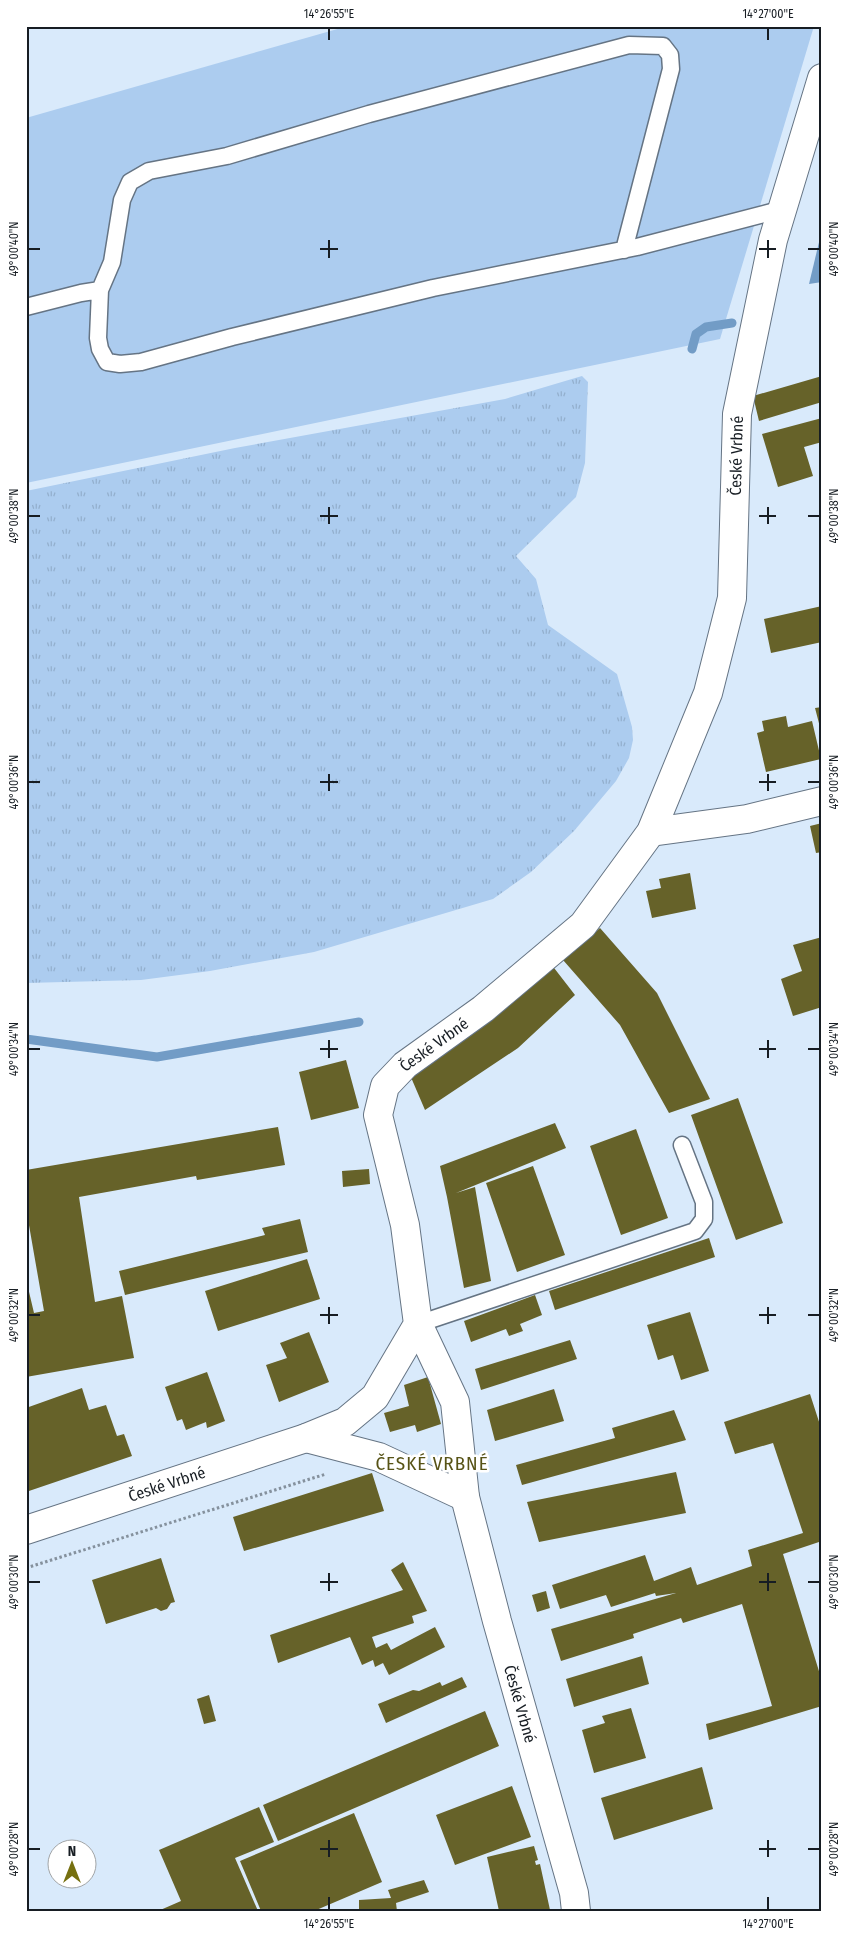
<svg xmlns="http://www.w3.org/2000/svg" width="848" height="1937" font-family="'Fira Sans Condensed',sans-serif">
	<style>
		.grass { fill: url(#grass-tufts) }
		.garden { fill: #acccef }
		.water { fill: #729cc6 }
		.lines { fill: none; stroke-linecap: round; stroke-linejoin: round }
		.stream { stroke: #729cc6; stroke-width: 9 }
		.building { fill: #666229 }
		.lane-casing { stroke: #657484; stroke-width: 19 }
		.street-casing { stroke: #657484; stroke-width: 30 }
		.path { stroke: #85919d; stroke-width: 3; stroke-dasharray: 2.5 2.5; stroke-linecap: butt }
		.lane { stroke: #fff; stroke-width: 16 }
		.street { stroke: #fff; stroke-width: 28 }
		.ticks { fill: none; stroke: #171d23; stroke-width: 2 }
		.labels { text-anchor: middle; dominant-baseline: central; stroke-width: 5; stroke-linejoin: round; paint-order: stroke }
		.street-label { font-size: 16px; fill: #171d23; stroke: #fff }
		.quarter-label { font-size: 19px; letter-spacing: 1px; fill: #575316; stroke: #fff }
		.neatline { fill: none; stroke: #171d23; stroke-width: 2 }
		.ticks-label { font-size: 12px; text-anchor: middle; fill: #171d23 }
	</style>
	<defs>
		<pattern id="grass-tufts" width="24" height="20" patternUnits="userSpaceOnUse" patternTransform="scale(1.25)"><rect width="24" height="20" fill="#acccef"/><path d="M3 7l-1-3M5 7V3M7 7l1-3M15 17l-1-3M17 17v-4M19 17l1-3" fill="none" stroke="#93afcd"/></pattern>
	</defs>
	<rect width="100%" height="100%" fill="#d9eafb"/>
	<!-- grass -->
	<path class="grass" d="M582 376 588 382 585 463 576 497 516 556 536 579 548 625 617 674 632 727 633 740 629 758 616 781 574 831 531 872 493 899 314 952 210 971 141 980 26 983V491L235 448 505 399Z"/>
	<!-- garden -->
	<path class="garden" d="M348 26H814L720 339 26 483V118Z"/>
	<!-- water -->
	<path class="water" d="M820 238H822V282L809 284Z"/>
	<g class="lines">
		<!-- stream -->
		<path class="stream" d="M692 349 696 334 706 327 732 323
			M26 1039 157 1057 359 1022"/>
	</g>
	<!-- building -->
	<path class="building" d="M822 376V402L759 421 753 396Z
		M822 418V442L804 447 813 476 778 487 762 434Z
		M822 606V642L771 653 764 619Z
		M822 707V731H821L815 708Z
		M786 716 788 727 812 721 821 759 766 772 757 733 764 731 762 721Z
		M822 823V852L816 853 810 826Z
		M690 873 696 909 652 918 646 891 661 888 659 879Z
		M600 928 657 993 710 1099 669 1113 620 1025 563 960Z
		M822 937V1007L793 1016 781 979 802 971 793 945Z
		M551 964 575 995 518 1048 425 1110 410 1075Z
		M346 1060 359 1108 311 1120 299 1072Z
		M738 1098 783 1223 736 1240 691 1115Z
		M555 1123 566 1148 456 1193 475 1187 491 1281 464 1288 447 1197 440 1166Z
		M278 1127 285 1165 197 1180 196 1176 79 1197 95 1302 122 1296 134 1358 26 1377V1279L34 1313 44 1311 26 1208V1170Z
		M636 1129 668 1218 621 1235 590 1146Z
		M533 1166 565 1255 517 1272 486 1183Z
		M369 1169 370 1184 343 1187 342 1171Z
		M300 1219 308 1252 125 1295 119 1271 265 1235 262 1228Z
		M709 1238 715 1257 555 1310 549 1291Z
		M307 1259 320 1299 218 1331 205 1291Z
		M535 1295 542 1315 520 1324 523 1331 509 1336 506 1329 471 1342 464 1321Z
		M690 1312 709 1371 681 1380 673 1355 658 1360 647 1325Z
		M309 1332 329 1382 279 1402 266 1365 287 1358 280 1343Z
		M570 1340 577 1359 481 1390 475 1369Z
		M207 1372 225 1421 207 1428 206 1422 186 1430 182 1419 177 1421 165 1387Z
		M428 1377 441 1424 417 1432 415 1425 390 1432 384 1413 409 1406 404 1385Z
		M82 1388 89 1410 106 1405 117 1436 124 1434 132 1456 26 1492V1408Z
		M554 1389 564 1421 495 1441 487 1410Z
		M810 1394 822 1431V1541L783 1554 822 1681V1706L709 1740 706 1724 772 1706 742 1604 683 1623 681 1618 633 1634 634 1638 561 1661 551 1629 676 1593 656 1596 655 1593 611 1607 606 1595 560 1609 552 1585 645 1555 654 1581 691 1567 697 1585 752 1566 748 1550 803 1533 773 1443 735 1454 724 1422Z
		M674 1410 686 1440 522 1485 516 1465 615 1438 612 1428Z
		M676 1472 686 1513 539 1542 527 1502Z
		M372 1473 384 1511 244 1551 233 1517Z
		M161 1558 175 1602 171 1603 167 1609 161 1611 156 1608 106 1624 92 1580Z
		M403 1562 427 1611 412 1616 414 1623 372 1637 376 1648 387 1643 391 1650 435 1627 445 1647 389 1675 383 1663 375 1667 373 1660 362 1665 350 1637 278 1663 270 1635 403 1590 391 1570Z
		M546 1591 550 1608 537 1612 532 1595Z
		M642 1656 649 1684 574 1707 566 1679Z
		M462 1677 467 1687 386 1723 378 1704 413 1690 419 1691 440 1682 442 1686Z
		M209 1695 216 1721 204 1724 197 1699Z
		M631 1708 646 1758 594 1773 582 1730 605 1723 602 1716Z
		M485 1711 499 1746 278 1841 263 1805Z
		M702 1767 713 1809 614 1840 601 1798Z
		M512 1786 531 1837 455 1865 436 1815Z
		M259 1807 274 1842 235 1858 258 1911H158L181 1901 159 1850Z
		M354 1813 382 1882 314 1911H261L240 1861Z
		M534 1846 538 1860 535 1861 536 1865 540 1864 550 1910 499 1911 487 1857Z
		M424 1880 429 1892 396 1903 397 1911H359V1900L391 1898 388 1890Z"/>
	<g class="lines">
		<defs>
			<path id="lane" d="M100 290 112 262 122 200 130 182 149 171 227 156 369 114 629 45 663 46 670 55 671 69 624 250
				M26 307 81 293 100 290 98 338 100 349 107 362 120 364 141 362 232 337 433 288 637 247 783 209
				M418 1324 695 1231 704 1219V1202L682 1145"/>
			<g id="street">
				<path d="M651 832 747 819 822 801"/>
				<path id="s1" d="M418 1324 455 1402 465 1497 497 1621 574 1893 576 1911"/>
				<path d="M306 1438 379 1457 465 1497"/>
				<path id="s2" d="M26 1530 306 1438 345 1422 375 1397 418 1324 405 1225 378 1115 385 1086 405 1065 483 1009 583 925 651 832 708 693 732 598 737 414 773 240 822 78"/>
			</g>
		</defs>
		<!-- lane casing -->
		<use href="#lane" class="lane-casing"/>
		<!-- street casing -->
		<use href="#street" class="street-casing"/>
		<!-- path -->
		<path class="path" d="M26 1568 326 1474"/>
		<!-- lane -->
		<use href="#lane" class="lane"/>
		<!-- street -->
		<use href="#street" class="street"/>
	</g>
	<!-- ticks -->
	<path class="ticks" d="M329 28V40M768 28V40M329 240V258M768 240V258M28 249H40M320 249H338M759 249H776M808 249H820M329 507V524M768 507V524M28 516H40M320 516H338M759 516H776M808 516H820M329 774V791M768 774V791M28 782H40M320 782H338M759 782H776M808 782H820M329 1040V1058M768 1040V1058M28 1049H40M320 1049H338M759 1049H776M808 1049H820M329 1307V1324M768 1307V1324M28 1315H40M320 1315H338M759 1315H776M808 1315H820M329 1573V1591M768 1573V1591M28 1582H40M320 1582H338M759 1582H776M808 1582H820M329 1840V1857M768 1840V1857M28 1849H40M320 1849H338M759 1849H776M808 1849H820M329 1897V1910M768 1897V1910"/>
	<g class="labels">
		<!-- street labels -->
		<g class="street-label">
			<text stroke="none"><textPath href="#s2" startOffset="1465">České Vrbné</textPath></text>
			<text stroke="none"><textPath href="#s2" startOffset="768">České Vrbné</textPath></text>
			<text stroke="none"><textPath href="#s2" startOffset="148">České Vrbné</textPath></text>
			<text stroke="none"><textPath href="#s1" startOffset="396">České Vrbné</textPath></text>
		</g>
		<!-- quarter labels -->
		<g class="quarter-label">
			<text x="432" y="1463">ČESKÉ VRBNÉ</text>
		</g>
	</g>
	<!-- border -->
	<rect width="848" height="1937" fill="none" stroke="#ffffff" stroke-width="55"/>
	<!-- north arrow -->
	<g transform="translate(72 1864)"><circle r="24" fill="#ffffff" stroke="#a2a5a7"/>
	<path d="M0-4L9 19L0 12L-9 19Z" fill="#767010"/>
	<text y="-8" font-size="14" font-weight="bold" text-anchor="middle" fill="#171d23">N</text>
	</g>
	<rect x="28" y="28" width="792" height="1882" class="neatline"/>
	<g class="ticks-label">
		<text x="329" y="18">14°26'55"E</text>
		<text x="768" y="18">14°27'00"E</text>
		<text transform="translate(14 249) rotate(-90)" y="4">49°00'40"N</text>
		<text transform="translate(834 249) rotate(-90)" y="4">49°00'40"N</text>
		<text transform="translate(14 516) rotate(-90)" y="4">49°00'38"N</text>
		<text transform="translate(834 516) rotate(-90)" y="4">49°00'38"N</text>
		<text transform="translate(14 782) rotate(-90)" y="4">49°00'36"N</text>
		<text transform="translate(834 782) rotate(-90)" y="4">49°00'36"N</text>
		<text transform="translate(14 1049) rotate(-90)" y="4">49°00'34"N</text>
		<text transform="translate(834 1049) rotate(-90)" y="4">49°00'34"N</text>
		<text transform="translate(14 1315) rotate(-90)" y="4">49°00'32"N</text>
		<text transform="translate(834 1315) rotate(-90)" y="4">49°00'32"N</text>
		<text transform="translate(14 1582) rotate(-90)" y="4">49°00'30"N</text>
		<text transform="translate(834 1582) rotate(-90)" y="4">49°00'30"N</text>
		<text transform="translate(14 1849) rotate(-90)" y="4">49°00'28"N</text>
		<text transform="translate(834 1849) rotate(-90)" y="4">49°00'28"N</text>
		<text x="329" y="1928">14°26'55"E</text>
		<text x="768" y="1928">14°27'00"E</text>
	</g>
</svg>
